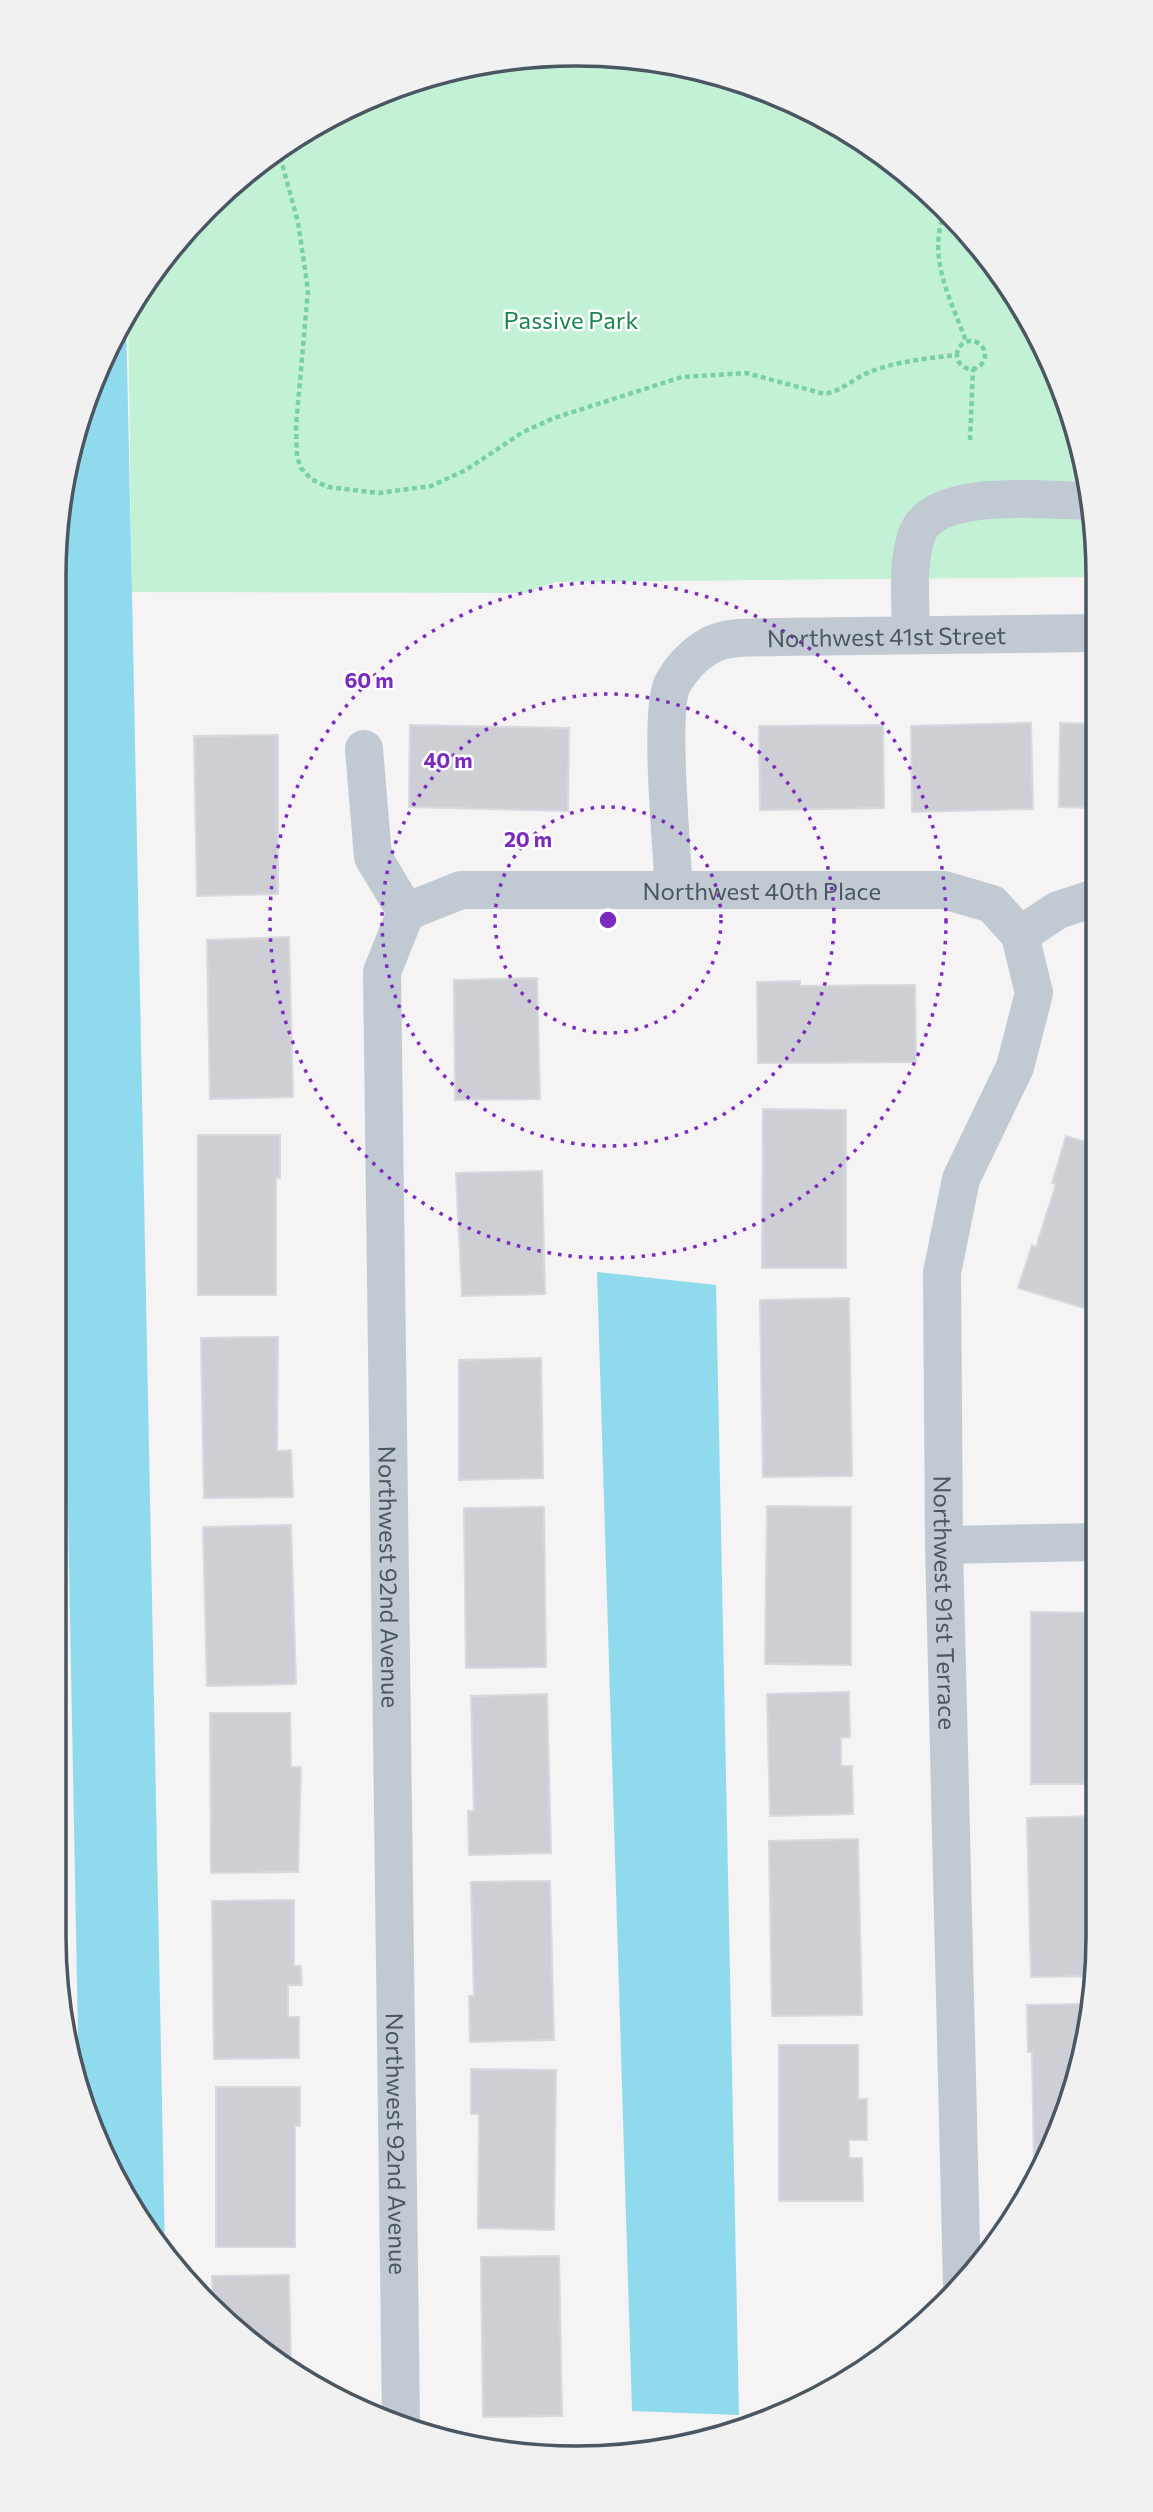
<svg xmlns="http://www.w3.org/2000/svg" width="1153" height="2512" font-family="Commissioner,sans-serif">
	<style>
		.green { fill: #c3f1d5 }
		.water { fill: #90daee }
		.building { fill: #cdcfd5; stroke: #d7d9de; stroke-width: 2 }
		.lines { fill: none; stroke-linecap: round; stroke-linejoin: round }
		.path { stroke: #7ad0a6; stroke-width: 4.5; stroke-dasharray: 5 3.5; stroke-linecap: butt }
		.minor { stroke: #c1cad2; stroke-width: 38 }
		.ring { fill: none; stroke: #7b2cbf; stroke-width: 3.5; stroke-dasharray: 3.5 7 }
		.labels { text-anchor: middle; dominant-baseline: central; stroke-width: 5; stroke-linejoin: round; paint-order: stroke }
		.park-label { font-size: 24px; fill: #17864f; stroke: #fff }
		.street-label { font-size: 24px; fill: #4a5661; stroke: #fff }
		.rim { fill: none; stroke: #4a5661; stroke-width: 3.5 }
		.centre { fill: #7b2cbf; stroke: #fff; stroke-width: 3.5 }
		.ring-label { font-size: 21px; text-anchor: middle; font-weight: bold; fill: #7b2cbf; stroke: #fff; stroke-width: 5; stroke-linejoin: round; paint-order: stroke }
	</style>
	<rect width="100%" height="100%" fill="#f5f3f3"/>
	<!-- green -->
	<path class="green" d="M576 54 678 64 776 94 894 162 991 258 1059 376 1094 508V577L556 582 525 593 132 592 128 313 142 287 207 207 286 142 376 94 474 64Z"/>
	<!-- water -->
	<path class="water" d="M126 316 132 592 165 2254C132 2208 89 2144 79 2087L54 781V576L64 475 94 377Z
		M597 1272 716 1285 739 2415 632 2411Z"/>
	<!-- building -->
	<path class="building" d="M1031 723 1033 809 912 812 911 726Z
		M1060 723 1095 724V808L1059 807Z
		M410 725 569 728 568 811 409 807Z
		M883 725 884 808 760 810 759 726Z
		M278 735V894L197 896 194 736Z
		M289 937 293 1097 210 1099 207 940Z
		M537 978 540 1099 455 1100 454 980Z
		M800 981V986L915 985 916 1062 758 1063 757 982Z
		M763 1109 846 1110V1268H762Z
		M198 1135H280V1178H276V1295H198Z
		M1066 1136 1096 1145 1097 1312 1018 1288 1032 1245 1036 1247 1056 1184 1052 1183Z
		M542 1171 545 1294 462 1296 456 1173Z
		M849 1298 852 1476 763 1477 760 1300Z
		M278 1337 277 1451 291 1450 293 1497 204 1498 201 1338Z
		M541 1358 543 1478 459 1480V1360Z
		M767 1506 851 1507V1665L765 1664Z
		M544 1507 546 1667 466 1668 464 1508Z
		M291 1525 296 1684 207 1686 203 1527Z
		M1031 1612 1098 1613V1784H1031Z
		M849 1692 850 1737 841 1738V1766H852L853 1814 770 1816 767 1694Z
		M547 1694 551 1853 469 1855 468 1811H474L471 1696Z
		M210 1713H290L291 1767H301L298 1872 211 1873Z
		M1098 1816 1099 1936 1095 1976 1031 1977 1027 1818Z
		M858 1839 862 2015 772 2016 769 1841Z
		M550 1881 554 2040 470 2042 469 1996H474L471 1882Z
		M294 1900V1966H301L302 1985H288V2017H299V2058L214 2059 212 1901Z
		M1092 2004 1089 2038 1059 2135 1042 2163H1034L1032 2052H1028L1027 2005Z
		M779 2045H858V2099H867V2140H849V2158H862L863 2201H779Z
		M471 2069 556 2070 554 2230 478 2228 479 2114H471Z
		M216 2087H300V2126H295V2247H216Z
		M559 2256 562 2416 483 2417 481 2257Z
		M289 2275 291 2367 213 2304 212 2276Z
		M476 2443 556 2445V2456L476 2448Z"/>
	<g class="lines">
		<!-- path -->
		<path class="path" d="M278 149 298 222 308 290 296 426 297 457 301 468 311 479 328 487 379 493 431 486 466 470 523 432 554 418 682 377 746 373 825 394C844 390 856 376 875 370 901 361 929 358 956 355
			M945 212C926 256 951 300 966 341
			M957 355a14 14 0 1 1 28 0a14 14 0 1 1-28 0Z
			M970 440 973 369"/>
		<!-- minor -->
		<g class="minor">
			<path d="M911 635C911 603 906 565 917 534 935 486 1051 501 1092 501"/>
			<path id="s1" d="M364 749 373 857 406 912 382 972 401 2420"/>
			<path id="s2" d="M674 890C672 851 659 714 672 685 679 671 694 654 709 646 728 635 757 638 778 637L1095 633"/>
			<path id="s3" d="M406 912 461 890H944L992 904 1020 935 1034 993 1015 1067 961 1179 942 1273 944 1545 962 2285"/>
			<path d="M1020 935 1058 910 1095 898"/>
			<path d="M944 1545 1097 1542"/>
		</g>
	</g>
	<!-- distance rings -->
	<g class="ring">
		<circle cx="608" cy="920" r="113"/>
		<circle cx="608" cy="920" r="226"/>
		<circle cx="608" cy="920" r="338"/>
	</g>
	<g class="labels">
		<!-- park labels -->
		<g class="park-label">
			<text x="571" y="319">Passive Park</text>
		</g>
		<!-- street labels -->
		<g class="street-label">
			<text stroke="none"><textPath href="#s2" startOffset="439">Northwest 41st Street</textPath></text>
			<text stroke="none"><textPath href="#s3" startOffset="360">Northwest 40th Place</textPath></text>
			<text stroke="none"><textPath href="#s1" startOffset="842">Northwest 92nd Avenue</textPath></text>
			<text stroke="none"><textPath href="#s3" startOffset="1320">Northwest 91st Terrace</textPath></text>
			<text stroke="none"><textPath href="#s1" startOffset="1409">Northwest 92nd Avenue</textPath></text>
		</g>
	</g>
	<!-- crop -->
	<path d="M0 0H1153V2512H0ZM576 66H576A510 510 0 0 1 1086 576V1936A510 510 0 0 1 576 2446H576A510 510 0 0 1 66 1936V576A510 510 0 0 1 576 66Z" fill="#f1f1f2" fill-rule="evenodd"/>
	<path class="rim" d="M576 66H576A510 510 0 0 1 1086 576V1936A510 510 0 0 1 576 2446H576A510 510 0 0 1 66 1936V576A510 510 0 0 1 576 66Z"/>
	<circle cx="608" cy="920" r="10" class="centre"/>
	<g class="ring-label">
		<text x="369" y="688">60 m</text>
		<text x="448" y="768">40 m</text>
		<text x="528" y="847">20 m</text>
	</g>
</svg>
